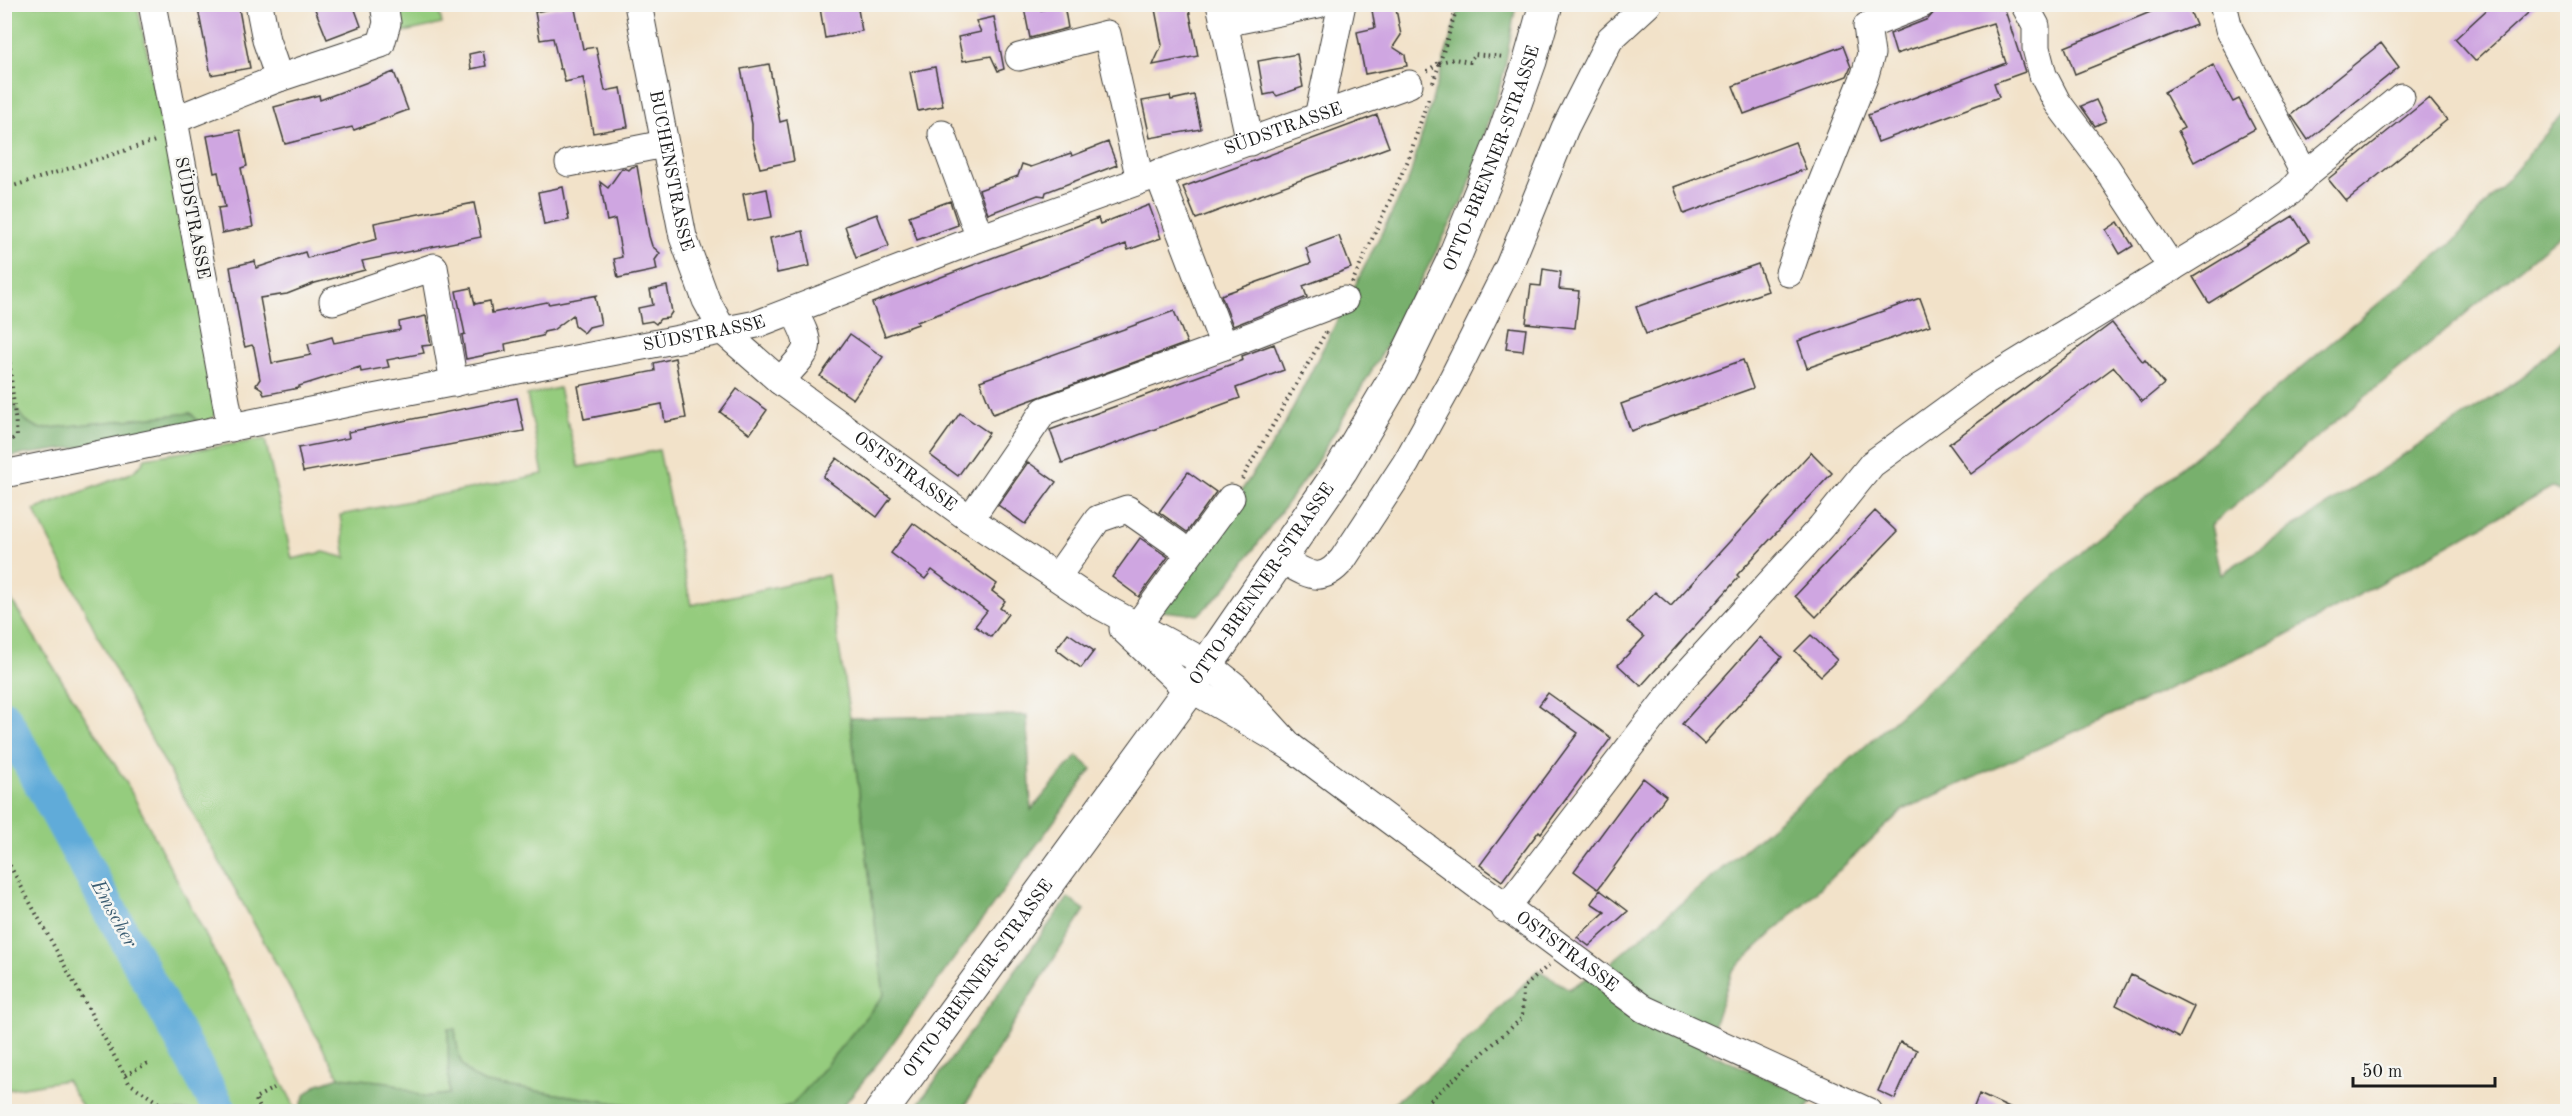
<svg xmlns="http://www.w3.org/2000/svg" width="2572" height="1116" font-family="'Old Standard TT',serif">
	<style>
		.green { fill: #95cc7e; stroke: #58744d; stroke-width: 1.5 }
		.forest { fill: #78b06d; stroke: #4a6644; stroke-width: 1.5 }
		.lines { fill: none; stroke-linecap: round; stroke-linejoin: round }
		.river { stroke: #61abd9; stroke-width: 34 }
		.building { fill: #cfa6e1 }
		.minor-casing { stroke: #3c3a36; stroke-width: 29 }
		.major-casing { stroke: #3c3a36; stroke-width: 35 }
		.path { stroke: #3c3a36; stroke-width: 4; stroke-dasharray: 1.5 4.5; stroke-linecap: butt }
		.minor { stroke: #fff; stroke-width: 27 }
		.major { stroke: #fff; stroke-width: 33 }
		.labels { text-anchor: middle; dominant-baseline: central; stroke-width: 5; stroke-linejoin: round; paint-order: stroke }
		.street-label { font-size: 18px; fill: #1c1c1c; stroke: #f6f6f2 }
		.water-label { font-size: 20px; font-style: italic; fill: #3b5c71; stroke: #f6f6f2 }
	</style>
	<rect width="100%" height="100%" fill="#f6f6f2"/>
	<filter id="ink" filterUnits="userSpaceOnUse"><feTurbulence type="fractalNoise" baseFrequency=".0167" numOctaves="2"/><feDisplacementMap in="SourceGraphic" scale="12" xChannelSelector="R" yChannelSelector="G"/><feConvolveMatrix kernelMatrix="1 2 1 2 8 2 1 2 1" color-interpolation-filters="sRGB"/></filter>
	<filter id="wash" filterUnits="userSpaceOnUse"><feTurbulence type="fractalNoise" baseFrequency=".008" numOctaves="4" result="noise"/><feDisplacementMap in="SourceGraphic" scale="24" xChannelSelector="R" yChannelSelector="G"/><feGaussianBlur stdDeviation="1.35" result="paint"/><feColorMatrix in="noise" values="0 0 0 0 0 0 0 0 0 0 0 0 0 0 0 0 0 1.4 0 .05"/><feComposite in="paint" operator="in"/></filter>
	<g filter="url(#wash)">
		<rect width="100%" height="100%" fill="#f2e2c9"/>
		<!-- green -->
		<path class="green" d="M4 5H137L222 401 212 419 199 423 191 413 41 429C10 418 9 390 4 360Z
			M398 5H438L442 24 404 32Z
			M559 388 579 467 659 450 691 605 828 575 850 718 884 995 802 1094 791 1105 774 1111H668L485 1083C457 1070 459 1058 455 1030H448L449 1094 423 1097 388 1082 339 1077 136 711 34 510 131 473 141 465 145 458 265 439 292 559 324 552 346 558 340 515 543 474 527 395Z
			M5 590 126 782 297 1111H85L66 1080 5 1090Z"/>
		<!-- forest -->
		<path class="forest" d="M1460 5H1516L1504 72 1467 192 1390 340 1316 463 1225 589 1198 615 1161 611 1280 433 1409 179Z
			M2567 109V229L2211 525 2221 574 2521 379 2567 335V495L2552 487 2289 634 1903 810 1732 971 1706 1051 1813 1099 1805 1111 1381 1112 1442 1066 1538 970 1569 989 1607 966 1843 766 2091 543 2457 238Z
			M4 360C9 390 10 418 41 429L191 413 199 423 81 447 5 457Z
			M1027 715 1031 810 1077 756 1092 769 881 1059 839 1111H774L791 1105 802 1094 884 995 850 718Z
			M1068 898 1085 910 1012 1025 965 1106 958 1111H913Z
			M448 1029H455C459 1057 457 1070 485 1083L668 1111H298L306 1094 316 1085 339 1077 388 1082 423 1097 449 1094Z"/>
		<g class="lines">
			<!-- river -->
			<path class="river" d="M4 717 221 1112"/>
		</g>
		<g id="blocks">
			<!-- building -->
			<path class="building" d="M197 4H238L250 68 211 75Z
				M313 4H353L361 26 327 39Z
				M574 4 583 49 596 47 605 91 621 88 628 127 593 133 583 78 565 82 562 69H560L553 38 540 40 535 12Z
				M840 4H857L862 31 825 38 820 8Z
				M1154 4H1188L1198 56 1153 65 1162 45Z
				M1371 4H1395L1401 35 1393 47 1405 55 1407 66 1365 74 1357 32 1375 28Z
				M1952 4H2003L2025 72 1994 83 1999 97 1878 142 1868 115 2006 63 1993 23 1896 54 1890 34 1928 19 1936 10Z
				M2170 4H2187L2196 25 2075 74 2065 47Z
				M2493 4H2538L2475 61 2455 39Z
				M1040 5 1041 10 1064 5 1068 28 1030 38 1024 8Z
				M994 17 1004 69 998 71 991 56 963 61 958 37 981 32 976 21Z
				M2381 43 2399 67 2308 140 2291 115Z
				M1843 46 1851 67 1847 76 1744 114 1733 86Z
				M483 51 486 66 471 69 469 54Z
				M1297 54 1303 87 1277 96 1274 93 1264 95 1258 61Z
				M769 64 780 122 787 120 794 161 760 168 752 138V124L741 69Z
				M2213 65 2233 102 2239 99 2255 129 2194 162 2178 131 2184 128 2164 92Z
				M935 67 943 106 918 111 910 72Z
				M394 72 408 110 354 130 352 127 285 144 274 107 319 95 320 100Z
				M1194 95 1201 129 1150 138 1142 101 1170 96 1171 100Z
				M2429 98 2447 120 2346 201 2328 179Z
				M2096 100 2106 121 2095 126 2081 106Z
				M1377 115 1389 147 1196 219 1183 187Z
				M240 130 247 166 241 168 253 227 222 233 218 208 225 207 218 172 214 173 207 136Z
				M1108 142 1117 165 1046 192 1045 196 1038 195 988 214 979 190 1018 176 1022 164 1031 167 1071 153 1072 156Z
				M1795 142 1806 169 1684 214 1674 187Z
				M637 166 649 236 652 246 660 253 655 260 657 270 618 278 614 259 622 257 615 219 607 221 600 182 608 188 622 168 629 170 632 167Z
				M563 187 569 220 544 225 538 192Z
				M767 189 772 217 748 221 743 194Z
				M950 201 958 225 917 240 909 216Z
				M474 203 481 237 362 261 365 270 315 283 287 294 260 298 272 363 311 355 308 344 332 337 334 343 400 330 399 322 426 316 431 345 422 346 424 353 387 360 389 367 361 372 360 367 299 386V388L264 395 262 389 256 385 260 379 254 348 252 345 245 347 242 337 230 267 255 261 256 268 305 252 307 258 377 239 374 223Z
				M1149 205 1161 238 1128 250 1126 244 917 322 918 324 885 336 872 303 1098 218 1100 224Z
				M877 214 889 246 856 258 845 226Z
				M2293 216 2309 241 2209 303 2193 277Z
				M2118 222 2133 246 2120 254 2106 230Z
				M803 231 810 266 777 273 770 238Z
				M1339 236 1351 268 1303 286 1307 297 1233 326 1221 295 1311 263 1306 248Z
				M1758 264 1768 291 1646 334 1636 307Z
				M1543 269 1561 272 1559 289 1579 291 1575 328 1526 323 1531 285 1541 286Z
				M667 286 672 312 668 318 660 319 656 324 652 321 641 323 638 308 653 305 650 290Z
				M471 288 475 304 490 301 492 313 547 302 549 304 598 295 595 297 601 324 589 327 584 333 575 326 573 315 553 330 544 332 542 336 505 344 506 351 466 359 462 335 465 334 456 291Z
				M1920 298 1930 325 1807 368 1798 341Z
				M1174 311 1187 343 993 414 980 381Z
				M2112 323 2143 362 2145 360 2164 384 2142 402 2114 367 1971 474 1949 444Z
				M1509 327 1526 329 1523 351 1506 349Z
				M850 334 883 357 853 399 820 376Z
				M1274 344 1284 370 1236 388 1240 398 1062 463 1050 430 1243 360 1242 356Z
				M675 358 686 418 665 422 662 404 584 419 578 386 655 371 654 363Z
				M1743 360 1753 388 1631 431 1621 404Z
				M737 389 767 410 750 434 720 412Z
				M517 398 524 431 303 472 298 448 349 438 348 432Z
				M960 413 989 433 958 476 930 455Z
				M1811 452 1832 473 1737 575 1739 577 1641 686 1618 665 1644 637 1627 622 1655 592 1671 606Z
				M837 458 891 498 877 517 823 477Z
				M1028 462 1056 482 1025 524 998 505Z
				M1188 472 1216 492 1187 532 1159 512Z
				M1875 511 1897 532 1816 617 1795 596Z
				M913 523 997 584 992 591 1005 601 1000 608 1008 614 991 637 975 626 987 611 932 570 925 579 891 553Z
				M1140 538 1168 557 1139 597 1112 577Z
				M1068 633 1094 651 1081 668 1056 649Z
				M1811 635 1837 660 1821 676 1795 651Z
				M1760 637 1782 657 1704 744 1682 724Z
				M1548 693 1611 738 1541 833 1539 831 1502 881 1480 865 1578 733 1539 705Z
				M1643 778 1666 796 1598 889 1574 871Z
				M1600 890 1628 911 1589 946 1577 937 1605 912 1591 903Z
				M2131 975 2194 1007 2179 1038 2116 1005Z
				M1900 1042 1917 1050 1895 1099 1878 1091Z
				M1979 1094 2018 1112H1972Z"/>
		</g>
	</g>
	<g filter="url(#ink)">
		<use href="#blocks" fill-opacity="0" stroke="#3c3a36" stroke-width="1.5"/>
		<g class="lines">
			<defs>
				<g id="minor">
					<path d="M152 4 174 120"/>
					<path id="s1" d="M638 4 683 237 706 300 723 331 780 381 970 519 1095 603 1206 663 1236 687 1291 747"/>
					<path d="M1220 4 1250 142"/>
					<path d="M2024 4 2036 26V48L2043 75 2057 102 2106 167 2172 268"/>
					<path d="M2223 4 2229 29 2305 175 2401 97"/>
					<path d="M1224 23 1318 4"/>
					<path d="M1019 57 1107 34 1140 180"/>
					<path d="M279 78 381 44 387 23 384 4"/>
					<path d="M1318 117 1342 4"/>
					<path d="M942 134 980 238"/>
					<path d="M569 163 664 144"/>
					<path d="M1789 273 1809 215 1865 75 1871 54 1867 26 1922 4"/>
					<path d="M333 301 434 267 454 383"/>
					<path d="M1224 346 1344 300"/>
					<path d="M780 381C810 348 815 351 793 310"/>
					<path d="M231 428 174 120 279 78 266 40 259 4"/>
					<path id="s2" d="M4 474 373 398 757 324 980 238 1409 84"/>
					<path d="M970 519 1044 411 1224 346 1158 173"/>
					<path d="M1280 559C1307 573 1320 587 1343 559L1406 463 1453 378 1509 266 1565 128 1610 39 1648 4"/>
					<path d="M1057 577 1098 519 1127 509 1177 544"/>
					<path d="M1137 626 1231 498"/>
					<path id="s3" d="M1123 629 1178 681 1291 747 1644 1009 1869 1112"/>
					<path d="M1505 909 1682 679 1821 527 1872 464 1979 386 2253 218 2290 192 2305 175"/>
				</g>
				<g id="major">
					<path id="s4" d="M881 1112 1190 689 1341 470 1400 370 1452 263 1502 140 1530 61 1546 4"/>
				</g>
			</defs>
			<!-- minor casing -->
			<use href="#minor" class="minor-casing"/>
			<!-- major casing -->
			<use href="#major" class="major-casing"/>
			<!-- path -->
			<path class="path" d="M1458 4 1440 62 1454 59 1470 62 1474 54 1505 57
				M1427 71 1440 62 1432 86
				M4 189 155 141
				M1352 283 1409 158 1429 96
				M4 309 17 436 4 445
				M1242 479 1326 332
				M4 855 129 1083 172 1112
				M125 1075 148 1063
				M262 1112 255 1098 274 1088
				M1417 1112 1522 1018 1523 988 1550 964"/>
			<!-- minor -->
			<use href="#minor" class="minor"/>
			<!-- major -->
			<use href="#major" class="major"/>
		</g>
	</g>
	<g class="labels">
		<!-- street labels -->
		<g class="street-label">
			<text stroke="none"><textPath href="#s2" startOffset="1329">SÜDSTRASSE</textPath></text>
			<text stroke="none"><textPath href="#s4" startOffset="1137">OTTO-BRENNER-STRASSE</textPath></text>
			<text stroke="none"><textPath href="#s1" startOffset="170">BUCHENSTRASSE</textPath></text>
			<text transform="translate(192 218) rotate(79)">SÜDSTRASSE</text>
			<text stroke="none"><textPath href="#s2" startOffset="714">SÜDSTRASSE</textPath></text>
			<text stroke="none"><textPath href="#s1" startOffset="570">OSTSTRASSE</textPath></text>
			<text stroke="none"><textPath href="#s4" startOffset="651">OTTO-BRENNER-STRASSE</textPath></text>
			<text stroke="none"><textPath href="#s3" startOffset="550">OSTSTRASSE</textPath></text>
			<text stroke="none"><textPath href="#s4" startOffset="165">OTTO-BRENNER-STRASSE</textPath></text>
		</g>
		<!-- water labels -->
		<g class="water-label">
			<text transform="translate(113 914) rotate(61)">Emscher</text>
		</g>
	</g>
	<!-- margin -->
	<rect width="2572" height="1116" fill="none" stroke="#f6f6f2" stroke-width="24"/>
	<!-- scale -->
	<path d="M2353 1077v9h142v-9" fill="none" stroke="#1c1c1c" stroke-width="3"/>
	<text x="2362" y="1077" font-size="18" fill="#1c1c1c" stroke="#f6f6f2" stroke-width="4.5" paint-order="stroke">50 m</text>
</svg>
